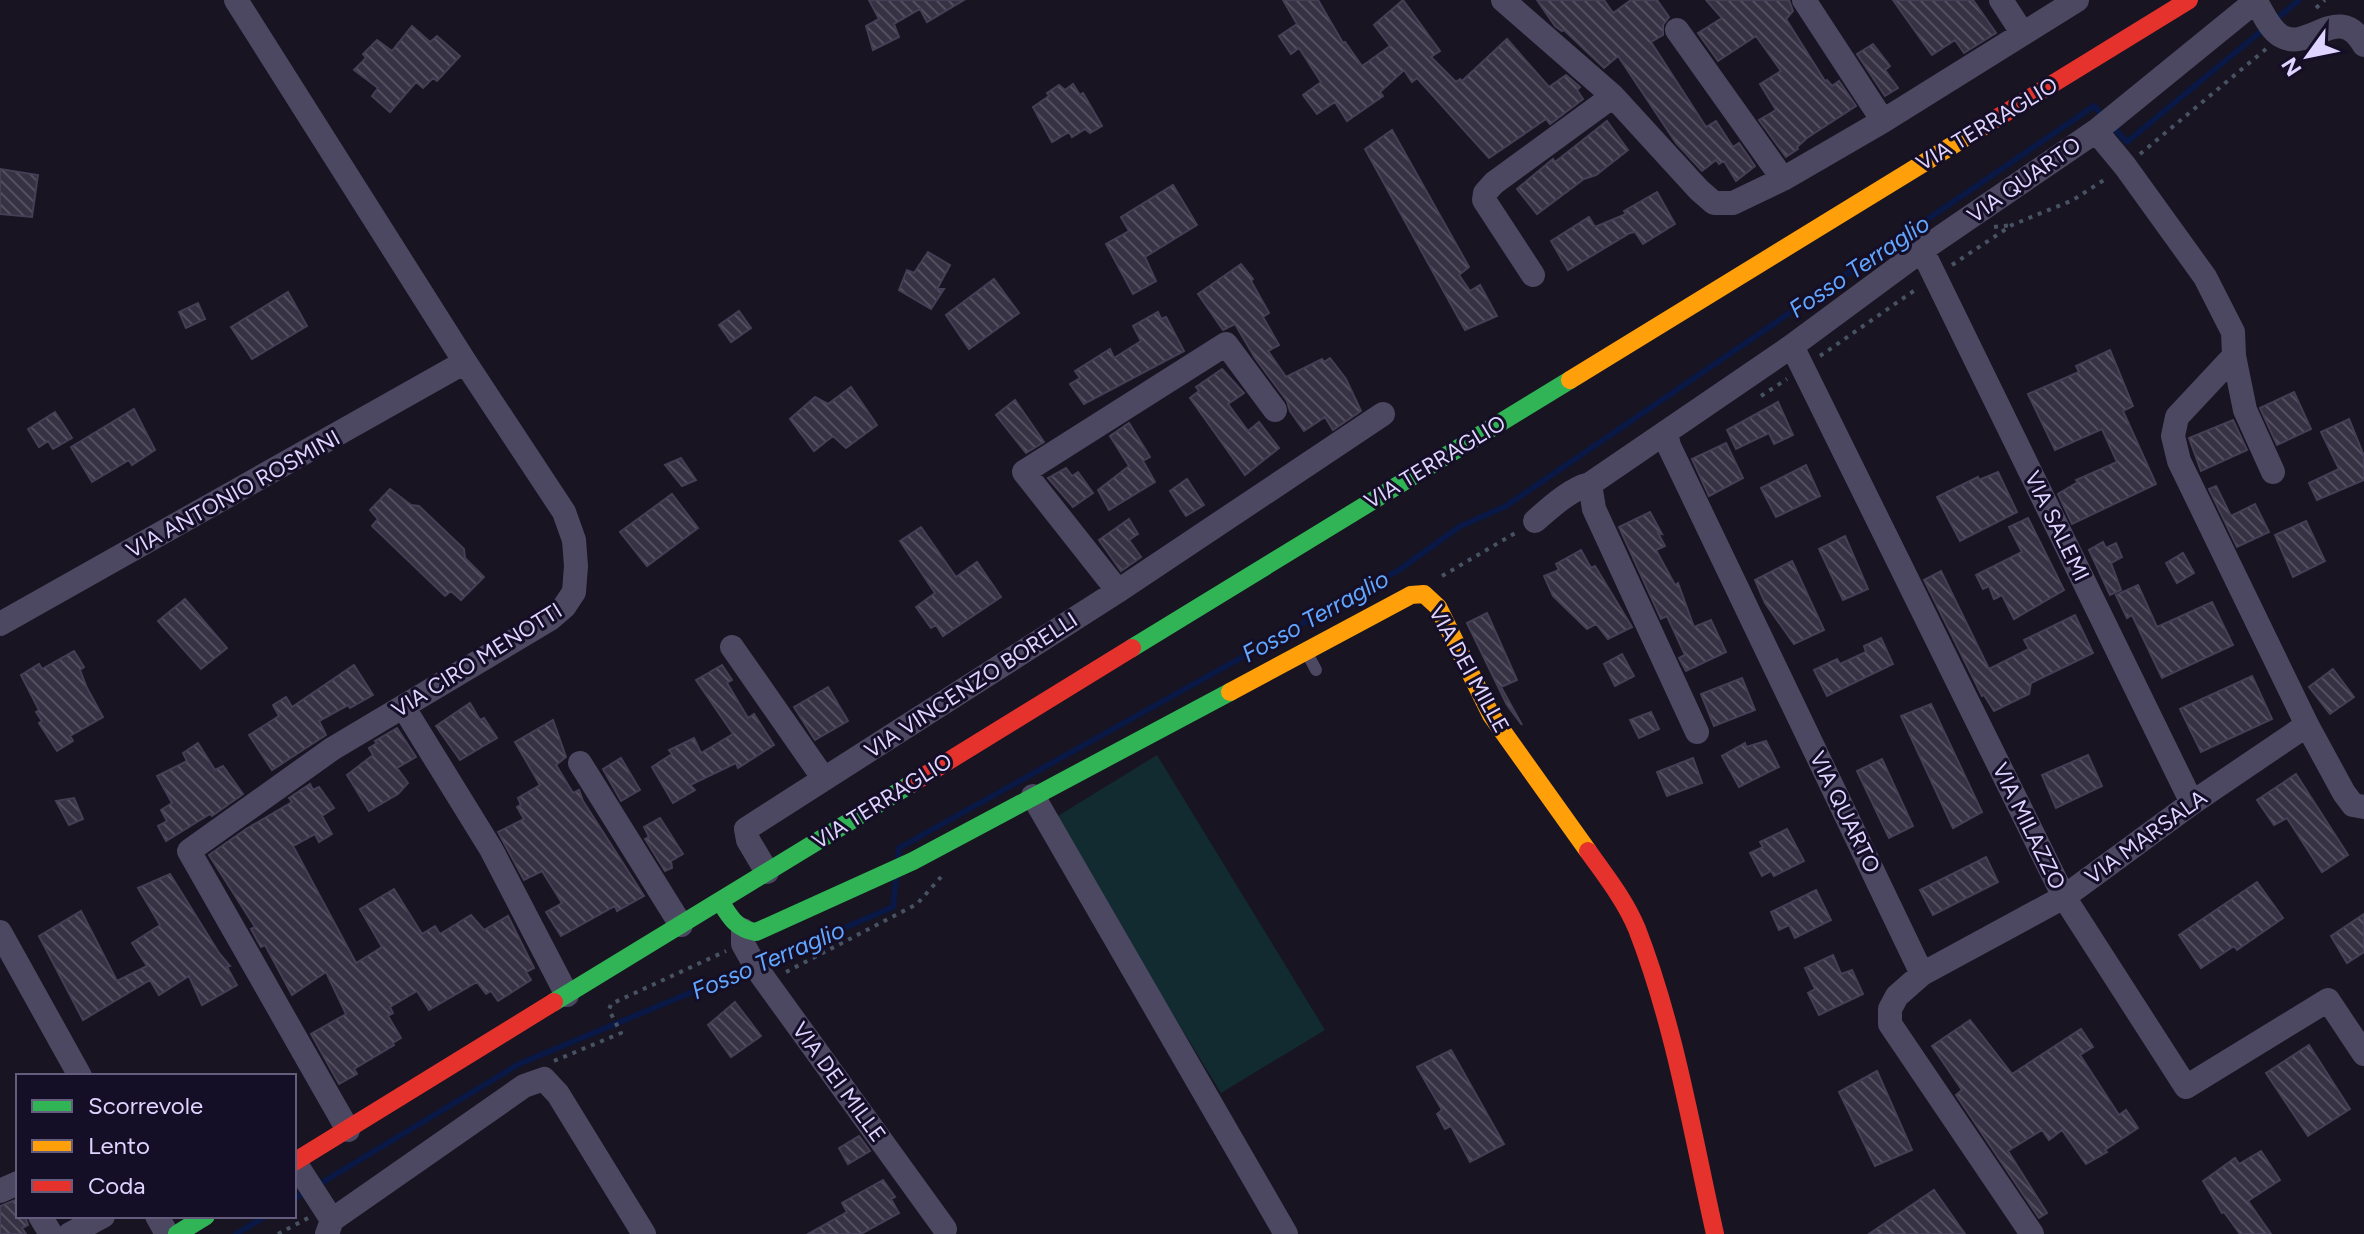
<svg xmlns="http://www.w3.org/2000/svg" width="2364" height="1234" font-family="Figtree,sans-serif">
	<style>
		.park { fill: #122b30 }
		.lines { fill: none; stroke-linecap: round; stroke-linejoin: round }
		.stream { stroke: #091844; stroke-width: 6 }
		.building { fill: url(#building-back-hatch); stroke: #453f55; stroke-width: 2 }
		.path { stroke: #475363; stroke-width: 4; stroke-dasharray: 4 6; stroke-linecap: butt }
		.lane { stroke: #4c4862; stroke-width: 12 }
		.street { stroke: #4c4862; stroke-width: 24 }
		.fast { stroke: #30b455; stroke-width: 18 }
		.slow { stroke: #ff9f0a; stroke-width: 18 }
		.jam { stroke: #e5322d; stroke-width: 18 }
		.labels { text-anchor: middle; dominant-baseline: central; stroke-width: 6; stroke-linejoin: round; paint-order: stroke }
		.street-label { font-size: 22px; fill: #ded4ff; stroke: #150e27 }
		.water-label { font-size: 24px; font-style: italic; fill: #62a7ff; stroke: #150e27 }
	</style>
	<defs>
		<pattern id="building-back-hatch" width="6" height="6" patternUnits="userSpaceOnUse" patternTransform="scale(2)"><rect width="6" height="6" fill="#373243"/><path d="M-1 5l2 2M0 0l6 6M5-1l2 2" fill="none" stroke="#544f5f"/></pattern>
	</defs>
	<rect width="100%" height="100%" fill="#181421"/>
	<!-- park -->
	<path class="park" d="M1157 755 1325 1030 1221 1093 1053 819Z"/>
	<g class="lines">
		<!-- stream -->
		<path class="stream" d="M2274 21 2299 0
			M2112 126 2127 142 2265 28
			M898 856 899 848 1399 570 1459 527 1506 506 2094 106 2105 118
			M760 964 893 907 896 879
			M318 1185 519 1064 750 968
			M294 1199 308 1190
			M236 1234 266 1216"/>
	</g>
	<!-- building -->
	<path class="building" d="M869 0H964L927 22 920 9 894 24 899 37 873 50 866 26 879 19Z
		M1283 0H1318L1343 43 1345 42 1362 66 1390 46 1374 25 1403 0 1440 51 1431 57 1456 82 1460 79 1462 81 1507 39 1549 87 1566 75 1580 87 1577 90 1583 99 1550 124 1546 119 1489 158 1417 78 1412 82 1404 70 1380 92 1383 96 1347 121 1335 102 1317 114 1303 95 1321 82 1299 48 1291 54 1279 36 1297 24Z
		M1537 0H1604L1613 13 1631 0H1657L1669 17 1663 25V35L1651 42 1706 127 1716 121 1733 147 1739 143 1755 166 1736 181 1724 161 1719 164 1716 160 1702 171 1676 143 1618 56 1604 68 1564 30 1562 31 1555 26Z
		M1706 0H1789L1793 11 1786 19 1825 81 1827 80 1832 86 1839 81 1856 106 1807 138 1797 147 1798 149 1786 157 1759 120 1776 110 1760 84 1781 71 1756 36 1718 61 1698 33 1722 18Z
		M1893 0H1973L1996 33 1964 53 1955 40 1932 55Z
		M412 26 430 42 437 36 460 56 437 81 433 78 423 88 416 82 390 112 372 96 378 88 354 70 366 58 363 54 377 40 392 51Z
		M1873 44 1890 66 1885 70 1898 88 1885 96 1857 54Z
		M1073 84 1080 95 1083 93 1102 126 1090 133 1085 129 1072 137 1069 132 1052 142 1033 107 1049 96 1047 93 1059 85 1065 90Z
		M1607 121 1628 150 1596 175 1584 179 1537 214 1517 189 1553 159 1555 162Z
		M1392 130 1469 267 1459 275 1470 291 1480 285 1497 316 1465 330 1365 149Z
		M0 169 38 175 32 217 0 214Z
		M1173 185 1197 225 1145 257 1156 281 1133 294 1106 244 1129 231 1121 217Z
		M1657 192 1675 224 1643 244 1635 232 1630 233 1568 270 1551 241 1589 217 1595 227 1626 214 1624 211Z
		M928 252 950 265 937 289H944L931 309 899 290 907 270 914 273Z
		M1241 264 1253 279 1251 281 1269 313 1263 317 1279 345 1268 351 1286 377 1322 359 1324 362 1330 358 1346 379 1361 411 1333 430 1325 417 1304 431 1290 411 1287 401 1255 358 1235 324 1223 330 1198 294Z
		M994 279 1019 313 969 349 946 315Z
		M288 292 307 326 252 359 231 327Z
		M198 303 205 319 186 328 179 312Z
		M739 311 751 328 731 342 719 325Z
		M1158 312 1161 319 1166 317 1184 351 1084 404 1070 384 1080 378 1075 371 1110 349 1114 358 1141 341 1133 326Z
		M2110 350 2133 406 2123 411 2156 484 2072 524 2058 494 2078 482 2076 480 2117 462 2102 429 2055 450 2028 394 2079 372 2076 366Z
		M1222 369 1244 393 1228 404 1248 431 1259 422 1279 448 1245 475 1190 398 1199 391 1196 387Z
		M851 387 877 425 846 448 833 436 814 451 790 419 815 397 828 404Z
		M2294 392 2311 429 2277 445 2260 408Z
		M1015 400 1044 442 1026 453 996 415Z
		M1778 402 1793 435 1774 444 1769 433 1736 449 1727 430Z
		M134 409 155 450 132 465 129 460 92 482 71 447Z
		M55 412 72 438 53 449 48 441 39 447 28 429Z
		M2349 419 2364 456V480L2317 500 2309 483 2339 469 2321 432Z
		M2233 420 2247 450 2201 471 2189 438Z
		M1129 423 1150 457 1143 461 1155 482 1109 510 1098 490 1129 466 1110 436Z
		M1726 443 1743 478 1709 496 1692 459Z
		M681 458 696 480 682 486 665 465Z
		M1806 465 1820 496 1776 517 1761 488Z
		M1066 468 1072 476 1078 472 1093 493 1073 507 1048 478Z
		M1998 472 2017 512 1960 541 1937 497 1978 477 1979 480Z
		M1187 479 1204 505 1186 516 1170 491Z
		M2216 486 2231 516 2255 504 2269 532 2237 547 2209 489Z
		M390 489 411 505 419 506 464 549 465 558 484 577 461 600 451 591 445 596 372 526 378 519 370 510Z
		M672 494 698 528 647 566 620 532Z
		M1650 512 1662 534 1658 533 1665 546 1656 550 1675 585 1678 583 1694 627 1711 620 1726 652 1686 671 1679 658 1685 655 1667 616 1661 619 1619 527Z
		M2028 518 2064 590 2014 619 2002 595 1994 599 1989 586 1983 589 1976 575 2022 552 2009 527Z
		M1129 519 1138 534 1129 540 1141 557 1121 571 1099 540Z
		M2306 521 2325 561 2293 577 2275 535Z
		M921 527 956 577 977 562 1001 597 943 636 936 625 931 628 916 607 935 593 900 541Z
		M1845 536 1868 589 1843 600 1819 549Z
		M2103 542 2106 548 2116 543 2122 557 2111 563 2121 590 2110 595 2089 550Z
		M1581 550 1591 568 1595 566 1632 627 1608 639 1596 624 1587 629 1553 596 1544 576 1559 570 1556 564Z
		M2183 553 2194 573 2177 583 2166 563Z
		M1792 561 1824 630 1794 644 1765 603 1755 580Z
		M1941 571 1989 669 2029 649 2024 640 2075 615 2093 653 2031 683 2029 694 1994 711 1984 695 1982 696 1924 580Z
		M2138 585 2157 627 2212 602 2233 645 2162 678 2132 615 2127 618 2116 595Z
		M185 599 227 648 201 669 158 621Z
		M1487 613 1517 680 1501 687 1522 725 1507 705 1467 623Z
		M1881 638 1893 664 1827 696 1814 670 1837 659 1840 664 1866 652 1864 646Z
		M74 651 84 667 80 670 87 688 103 717 70 736 73 741 57 751 39 723 42 721 36 712 39 710 21 675 39 664 42 669Z
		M1622 654 1634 676 1615 686 1604 664Z
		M354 665 373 695 350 708 348 705 319 721 326 735 272 770 249 735 279 716 273 705 286 697 292 707Z
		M722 665 732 680 727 683 748 718 754 714 774 745 738 768 736 763 690 785 695 790 673 803 652 767 672 754 669 750 694 738 701 753 733 734 696 680Z
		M2333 669 2354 697 2330 714 2309 687Z
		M2252 676 2272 719 2201 752 2180 709Z
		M1742 678 1755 710 1714 726 1701 694Z
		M828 687 848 721 815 740 794 707Z
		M470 703 480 720 484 718 497 738 460 760 436 726Z
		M1931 704 1982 812 1953 828 1901 716Z
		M1651 712 1659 729 1639 738 1630 720Z
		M553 720 566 757 556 765 573 793 579 790 583 801 644 896 617 911 615 906 561 936 546 912 562 903 542 871 524 880 498 832 524 819 517 807 521 805 518 798 540 785 515 742Z
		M397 728 416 757 397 768 408 783 398 794 369 811 347 775 373 755 369 748 377 743 375 741Z
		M1766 741 1779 767 1739 787 1722 756 1745 743 1746 747Z
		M198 743 215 770 223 766 243 794 212 816 210 814 166 841 158 826 167 821 161 810 172 803 157 776 187 761 183 753Z
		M2088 755 2102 786 2056 808 2042 775Z
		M621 758 640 790 621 801 603 769Z
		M1693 758 1702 783 1667 796 1657 772Z
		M1882 759 1913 826 1889 838 1857 771Z
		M2296 774 2348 855 2322 872 2287 818 2274 825 2257 800Z
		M310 784 313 790 319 787 334 808 322 816 332 834 319 842 315 834 293 846 356 963 382 947 360 909 394 889 422 934 435 926 440 934 471 915 484 930 508 916 534 968 526 972 531 980 498 1001 491 991 486 994 477 982 429 1010 417 991 390 1007 393 1013 388 1016 401 1038 393 1043 394 1045 354 1069 357 1074 339 1084 311 1034 346 1014 326 972 292 995 265 945 261 947 251 929 255 927 209 855 246 829 292 802 289 798Z
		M74 798 83 819 69 825 56 801Z
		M660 818 683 854 671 861 672 868 665 871 645 839 649 837 644 827Z
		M1787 829 1804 861 1774 876 1771 871 1762 876 1750 853 1763 847 1760 842Z
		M1986 857 1998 882 1933 915 1920 890Z
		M170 874 219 953 230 966 227 967 237 985 202 1005 189 976 159 995 150 980 83 1020 39 936 81 911 117 981 147 966 132 943 160 925 138 888Z
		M2257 882 2283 918 2237 950 2234 946 2201 968 2179 935Z
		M1816 890 1831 920 1795 938 1789 925 1779 930 1771 912Z
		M2364 914V952L2347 963 2331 936Z
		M1833 955 1841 974 1852 970 1863 994 1819 1015 1808 993 1815 989 1805 968Z
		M735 1002 761 1036 731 1057 708 1025Z
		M1970 1020 2012 1074 2081 1029 2093 1047 2080 1055 2119 1115 2126 1110 2138 1128 2105 1150 2107 1152 2086 1164 2062 1130 2049 1140 2042 1130 2008 1151 2047 1213 2039 1218 1956 1095 1962 1090 1932 1046Z
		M2309 1045 2350 1109 2308 1136 2266 1073Z
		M1451 1050 1504 1144 1470 1162 1451 1126 1445 1129 1437 1114 1442 1110 1417 1067Z
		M1877 1071 1912 1150 1875 1166 1839 1092Z
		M859 1136 870 1151 848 1164 839 1148Z
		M2261 1151 2280 1180 2248 1201 2271 1234H2240L2224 1212 2222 1213 2203 1181 2235 1158 2239 1164Z
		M883 1180 895 1197 891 1199 899 1213 861 1234H808L847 1212 842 1203Z
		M1934 1190 1965 1234H1869Z
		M18 1199V1216H25L28 1225 22 1228 26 1234H0V1206Z"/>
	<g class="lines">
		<!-- path -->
		<path class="path" d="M2316 8 2325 0
			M2140 154 2266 49
			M1994 227 2012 225
			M1952 265 2012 225 2073 200 2107 178
			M1820 356 1918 288
			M1761 396 1787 379
			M1442 576 1517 532
			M786 972 917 904 941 877
			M554 1061 621 1033 609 1010 611 1004 726 951
			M278 1234 308 1218"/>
		<!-- lane -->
		<path class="lane" d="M1306 651 1316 670"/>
		<!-- street -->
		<path class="street" d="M236 0 465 362 564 512 574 540 576 566 574 592 564 607 550 619 332 749 189 851 348 1130
			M1503 0 1613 96 1699 190 1714 203H1733L1783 179 1883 121 2077 0
			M1804 0 1883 121
			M2001 0 2023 34
			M2255 0C2262 11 2269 29 2281 36 2309 53 2339 0 2364 45
			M1677 30 1783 179
			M1922 250 2192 803
			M1533 275 1484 200 1485 193 1494 183 1613 96
			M1792 346 2064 897 2186 1087 2328 1000 2364 1054
			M2234 356 2245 410 2273 472
			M1666 432 1669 446 1922 974
			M1590 484 1594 509 1697 732
			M1535 521C1550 508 1570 489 1590 484L1792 346 1922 250 2096 131 2257 0
			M1118 591 1024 472 1226 344 1275 410
			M0 624 465 362
			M732 647 824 779
			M404 708 491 849 567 995
			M2307 725 2344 793 2353 805 2364 807
			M580 763 681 925
			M1033 796 1286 1234
			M767 872 748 840 746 829 1118 591 1383 414
			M743 930V944L757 969 945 1229
			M0 932 80 1076
			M294 1161 332 1220
			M0 1191 18 1183
			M40 1216 51 1234
			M157 1216 167 1234
			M70 1234 103 1216
			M327 1234 332 1220 524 1086 544 1079 558 1094 644 1234
			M2032 1234 1890 1024V1009L1897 996 1922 974 2064 897 2192 803 2307 725 2179 461 2173 436 2177 417 2234 356 2233 332 2205 277 2125 166 2096 131"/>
		<!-- fast -->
		<path class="fast" d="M1132 648 1570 380
			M720 901C730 917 736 929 756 932L913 861 1230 692
			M554 1002 911 784
			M177 1234 206 1216"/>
		<!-- slow -->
		<path class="slow" d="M1570 380 1984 126
			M1230 692 1411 595 1424 594 1438 607 1491 715 1588 851"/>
		<!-- jam -->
		<path class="jam" d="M1984 126 2189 0
			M911 784 1132 648
			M1588 851C1605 875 1625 900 1637 929 1675 1027 1692 1132 1715 1234
			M294 1162 554 1002"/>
	</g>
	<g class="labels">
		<!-- street labels -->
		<g class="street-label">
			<text transform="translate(1987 124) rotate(-31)">VIA TERRAGLIO</text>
			<text transform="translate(2024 180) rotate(-35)">VIA QUARTO</text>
			<text transform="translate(1435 462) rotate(-31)">VIA TERRAGLIO</text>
			<text transform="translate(233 494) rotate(-29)">VIA ANTONIO ROSMINI</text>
			<text transform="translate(2057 526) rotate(64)">VIA SALEMI</text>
			<text transform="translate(477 660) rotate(-32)">VIA CIRO MENOTTI</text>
			<text transform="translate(1469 669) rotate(61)">VIA DEI MILLE</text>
			<text transform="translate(971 685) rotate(-33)">VIA VINCENZO BORELLI</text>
			<text transform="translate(882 801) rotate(-32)">VIA TERRAGLIO</text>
			<text transform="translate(1845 812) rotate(64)">VIA QUARTO</text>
			<text transform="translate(2029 826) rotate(64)">VIA MILAZZO</text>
			<text transform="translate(2146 837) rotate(-36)">VIA MARSALA</text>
			<text transform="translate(839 1082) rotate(54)">VIA DEI MILLE</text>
		</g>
		<!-- water labels -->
		<g class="water-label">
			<text transform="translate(1859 266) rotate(-34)">Fosso Terraglio</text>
			<text transform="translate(1315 616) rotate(-29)">Fosso Terraglio</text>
			<text transform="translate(768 960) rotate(-23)">Fosso Terraglio</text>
		</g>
	</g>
	<!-- legend -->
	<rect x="16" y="1074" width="280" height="144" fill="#150e27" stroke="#655d7d" stroke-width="2"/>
	<rect x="32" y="1100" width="40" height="12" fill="#30b455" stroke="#655d7d" stroke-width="2"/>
	<text x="88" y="1114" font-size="24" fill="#ded4ff">Scorrevole</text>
	<rect x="32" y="1140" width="40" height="12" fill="#ff9f0a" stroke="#655d7d" stroke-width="2"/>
	<text x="88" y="1154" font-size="24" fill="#ded4ff">Lento</text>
	<rect x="32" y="1180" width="40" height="12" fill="#e5322d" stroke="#655d7d" stroke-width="2"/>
	<text x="88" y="1194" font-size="24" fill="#ded4ff">Coda</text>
	<!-- north arrow -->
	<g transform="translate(2308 56) rotate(237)" stroke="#150e27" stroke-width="6" paint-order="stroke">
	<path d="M0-6L14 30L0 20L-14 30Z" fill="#ded4ff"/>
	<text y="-12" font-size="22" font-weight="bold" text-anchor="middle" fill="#ded4ff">N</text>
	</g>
</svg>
